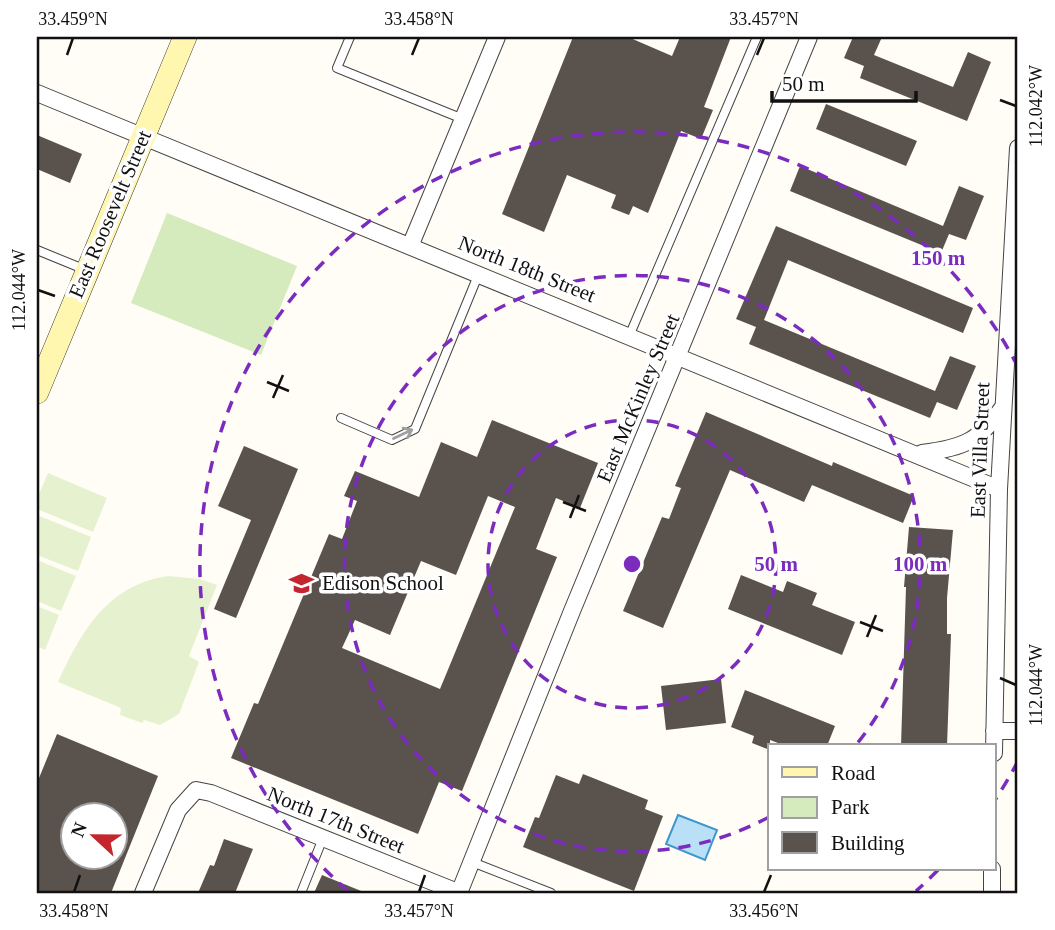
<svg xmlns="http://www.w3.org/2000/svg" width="1055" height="930" font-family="'Times New Roman',serif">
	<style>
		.green { fill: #d5ebbd }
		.pitch { fill: #e6f2cf }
		.water { fill: #b9e0f7; stroke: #3f96cf; stroke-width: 2 }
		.building { fill: #5a524d; fill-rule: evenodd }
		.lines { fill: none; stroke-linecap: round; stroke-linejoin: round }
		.lane-casing { stroke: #444; stroke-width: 10 }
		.street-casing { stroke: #444; stroke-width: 18 }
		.secondary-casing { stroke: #333; stroke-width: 24 }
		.lane { stroke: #fff; stroke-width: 8 }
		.street { stroke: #fff; stroke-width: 16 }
		.secondary { stroke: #fff6b0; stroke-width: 23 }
		.oneway { stroke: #a0a0a0 }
		.ticks { fill: none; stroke: #111; stroke-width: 2.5 }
		.ring { fill: none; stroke: #7b2cbf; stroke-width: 3.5; stroke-dasharray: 12 9 }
		.labels { text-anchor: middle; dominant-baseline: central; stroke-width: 7; stroke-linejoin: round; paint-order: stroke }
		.street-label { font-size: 21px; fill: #111; stroke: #fff }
		.poi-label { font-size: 21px; fill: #111; stroke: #fff; text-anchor: start }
		.centre { fill: #7b2cbf; stroke: #fff; stroke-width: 3.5 }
		.ring-label { font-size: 21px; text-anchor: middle; font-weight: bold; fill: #7b2cbf; stroke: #fff; stroke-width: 7; stroke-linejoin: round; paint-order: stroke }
		.neatline { fill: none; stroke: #111; stroke-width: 2.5 }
		.ticks-label { font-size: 18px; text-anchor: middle; fill: #111 }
	</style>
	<rect width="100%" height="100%" fill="#fffdf5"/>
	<!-- green -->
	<path class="green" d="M167 213 297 266 261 355 131 303Z"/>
	<!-- pitch -->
	<path class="pitch" d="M48 473 107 498 93 532 37 509V499Z
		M37 515 91 537 78 571 37 555Z
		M37 560 76 576 61 611 37 601Z
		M168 576 200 579 217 585 189 656 199 662 179 714 160 725 144 720 142 723 120 715 121 708 58 682C82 631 107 585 168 576Z
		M37 606 59 615 45 650 37 646Z"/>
	<!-- water -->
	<path class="water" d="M678 815 717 830 705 860 666 844Z"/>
	<!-- building -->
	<path class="building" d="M573 37H628L672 56 680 37H731L704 107 713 110 701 139 681 131 648 213 633 206 629 215 611 208 616 195 567 175 544 232 502 214Z
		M853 37H882L874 55 953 87 968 52 991 62 967 121 860 78 864 66 844 58Z
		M826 104 917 141 906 166 816 129Z
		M37 135 82 154 70 183 37 169Z
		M800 166 943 226 959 186 984 196 966 240 949 234 941 253 790 191Z
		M776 226 973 308 963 333 788 260 764 320 935 391 950 356 976 366 957 410 937 402 930 418 749 344 756 327 736 319Z
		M706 412 832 466 833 462 914 496 903 523 812 485 804 502 730 470 663 628 623 611 662 517 669 519 681 488 675 486Z
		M492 420 598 463 580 508 556 498 536 549 557 557 462 791 439 782 418 834 231 758 254 703 258 704 329 534 342 539 357 501 344 496 355 471 419 497 441 442 477 457ZM488 496 515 507 440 689 342 648 355 620 390 635 421 561 456 575Z
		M244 446 298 469 236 618 214 609 251 520 218 506Z
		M909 527 953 530 947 598V634H951L947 746H901L906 587H904Z
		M741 575 783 592 787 581 817 593 812 605 855 622 842 655 728 609Z
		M721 679 726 723 666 730 661 686Z
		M745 690 835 726 827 746H786L770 740V750L752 743 754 736 731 727Z
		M57 734 158 776 111 893H37V783ZM74 815H116V857H74Z
		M583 774 648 800 645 809 663 816 634 891 523 847 535 817 539 818 556 775 579 784Z
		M224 839 253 849 235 893H198L210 865 214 866Z
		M322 875 366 893H314Z"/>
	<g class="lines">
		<defs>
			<path id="lane" d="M350 37 337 68 463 119
				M37 250 86 270
				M630 334 757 37
				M341 418 392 440 415 429 479 273
				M472 862 551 893
				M301 893 323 838"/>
			<path id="street" d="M37 93 999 489
				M411 244 497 37
				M922 453C964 448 979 441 1003 407
				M994 731H1018
				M994 753 999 489 1018 148
				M143 893 178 810 196 790 211 793 460 893
				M459 893 572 611 809 37
				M992 893V869"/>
			<path id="secondary" d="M37 392 185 37"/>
		</defs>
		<!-- lane casing -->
		<use href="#lane" class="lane-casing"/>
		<!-- street casing -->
		<use href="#street" class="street-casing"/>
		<!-- secondary casing -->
		<use href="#secondary" class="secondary-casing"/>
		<!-- lane -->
		<use href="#lane" class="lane"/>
		<!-- street -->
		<use href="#street" class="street"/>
		<!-- secondary -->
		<use href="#secondary" class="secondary"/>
	</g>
	<!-- one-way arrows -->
	<defs><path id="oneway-shaft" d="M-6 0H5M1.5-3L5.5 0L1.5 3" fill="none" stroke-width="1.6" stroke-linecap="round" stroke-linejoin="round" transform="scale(1.75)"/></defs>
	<use class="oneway" href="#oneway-shaft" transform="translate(403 434) rotate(-25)"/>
	<!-- ticks -->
	<path class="ticks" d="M67 55 73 38M412 55 419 38M757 55 764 38M1000 100 1016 106M38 290 55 296M267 382 289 391M273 398 283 375M563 502 586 511M570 518 579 495M860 622 883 631M867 637 876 615M1000 678 1016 685M74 892 80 875M419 892 425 875M764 892 771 875"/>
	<!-- distance rings -->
	<g class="ring">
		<circle cx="632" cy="564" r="144"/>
		<path d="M769 817A288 288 0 1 1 856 745"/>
		<path d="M1018 761A433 433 0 0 1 995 800M938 870A433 433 0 0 1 916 891M348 891A433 433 0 1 1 1018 367"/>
	</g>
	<!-- icons -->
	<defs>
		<symbol id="school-bare" viewBox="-9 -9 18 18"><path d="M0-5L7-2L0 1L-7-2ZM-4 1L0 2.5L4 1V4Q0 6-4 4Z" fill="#c4262e" stroke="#fff" stroke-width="2.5" paint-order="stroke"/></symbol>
	</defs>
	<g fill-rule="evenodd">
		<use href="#school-bare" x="284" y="566" width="35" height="35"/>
	</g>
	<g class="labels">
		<!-- street labels -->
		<g class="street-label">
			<text transform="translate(110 214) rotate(-67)">East Roosevelt Street</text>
			<text transform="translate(527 269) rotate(22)">North 18th Street</text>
			<text transform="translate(638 398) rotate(-67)">East McKinley Street</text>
			<text transform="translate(980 450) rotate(-88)">East Villa Street</text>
			<text transform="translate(336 820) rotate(22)">North 17th Street</text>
		</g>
		<!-- poi labels -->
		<g class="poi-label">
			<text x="322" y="583">Edison School</text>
		</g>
	</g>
	<circle cx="632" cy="564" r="10" class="centre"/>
	<g class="ring-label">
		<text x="938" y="265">150 m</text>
		<text x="776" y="571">50 m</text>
		<text x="920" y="571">100 m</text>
	</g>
	<!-- border -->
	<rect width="1055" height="930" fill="none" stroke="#ffffff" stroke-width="77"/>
	<!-- legend -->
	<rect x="768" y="744" width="228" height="126" fill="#ffffff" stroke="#a0a0a0" stroke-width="2"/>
	<rect x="782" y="767" width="35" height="10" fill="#fff6b0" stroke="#a0a0a0" stroke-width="2"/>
	<text x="831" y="780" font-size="21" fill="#111111">Road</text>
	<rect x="782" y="797" width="35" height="21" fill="#d5ebbd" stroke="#a0a0a0" stroke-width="2"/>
	<text x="831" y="814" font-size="21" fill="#111111">Park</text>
	<rect x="782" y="832" width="35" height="21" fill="#5a524d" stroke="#a0a0a0" stroke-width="2"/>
	<text x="831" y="850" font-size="21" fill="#111111">Building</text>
	<!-- north arrow -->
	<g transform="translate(94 836) rotate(292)"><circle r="33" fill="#ffffff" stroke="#a0a0a0" stroke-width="2"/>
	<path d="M0-5L12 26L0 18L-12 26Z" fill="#c4262e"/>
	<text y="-10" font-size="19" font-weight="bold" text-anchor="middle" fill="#111111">N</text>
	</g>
	<!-- scale -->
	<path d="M772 91v10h144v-10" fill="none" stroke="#111111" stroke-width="3.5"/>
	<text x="782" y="91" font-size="21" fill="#111111" stroke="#ffffff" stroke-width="5" paint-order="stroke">50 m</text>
	<rect x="38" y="38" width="978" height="854" class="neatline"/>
	<g class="ticks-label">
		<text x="73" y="25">33.459°N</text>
		<text x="419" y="25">33.458°N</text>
		<text x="764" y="25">33.457°N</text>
		<text transform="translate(1036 106) rotate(-90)" y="6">112.042°W</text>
		<text transform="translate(19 290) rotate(-90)" y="6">112.044°W</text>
		<text transform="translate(1036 685) rotate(-90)" y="6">112.044°W</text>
		<text x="74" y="917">33.458°N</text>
		<text x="419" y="917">33.457°N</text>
		<text x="764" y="917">33.456°N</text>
	</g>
</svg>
